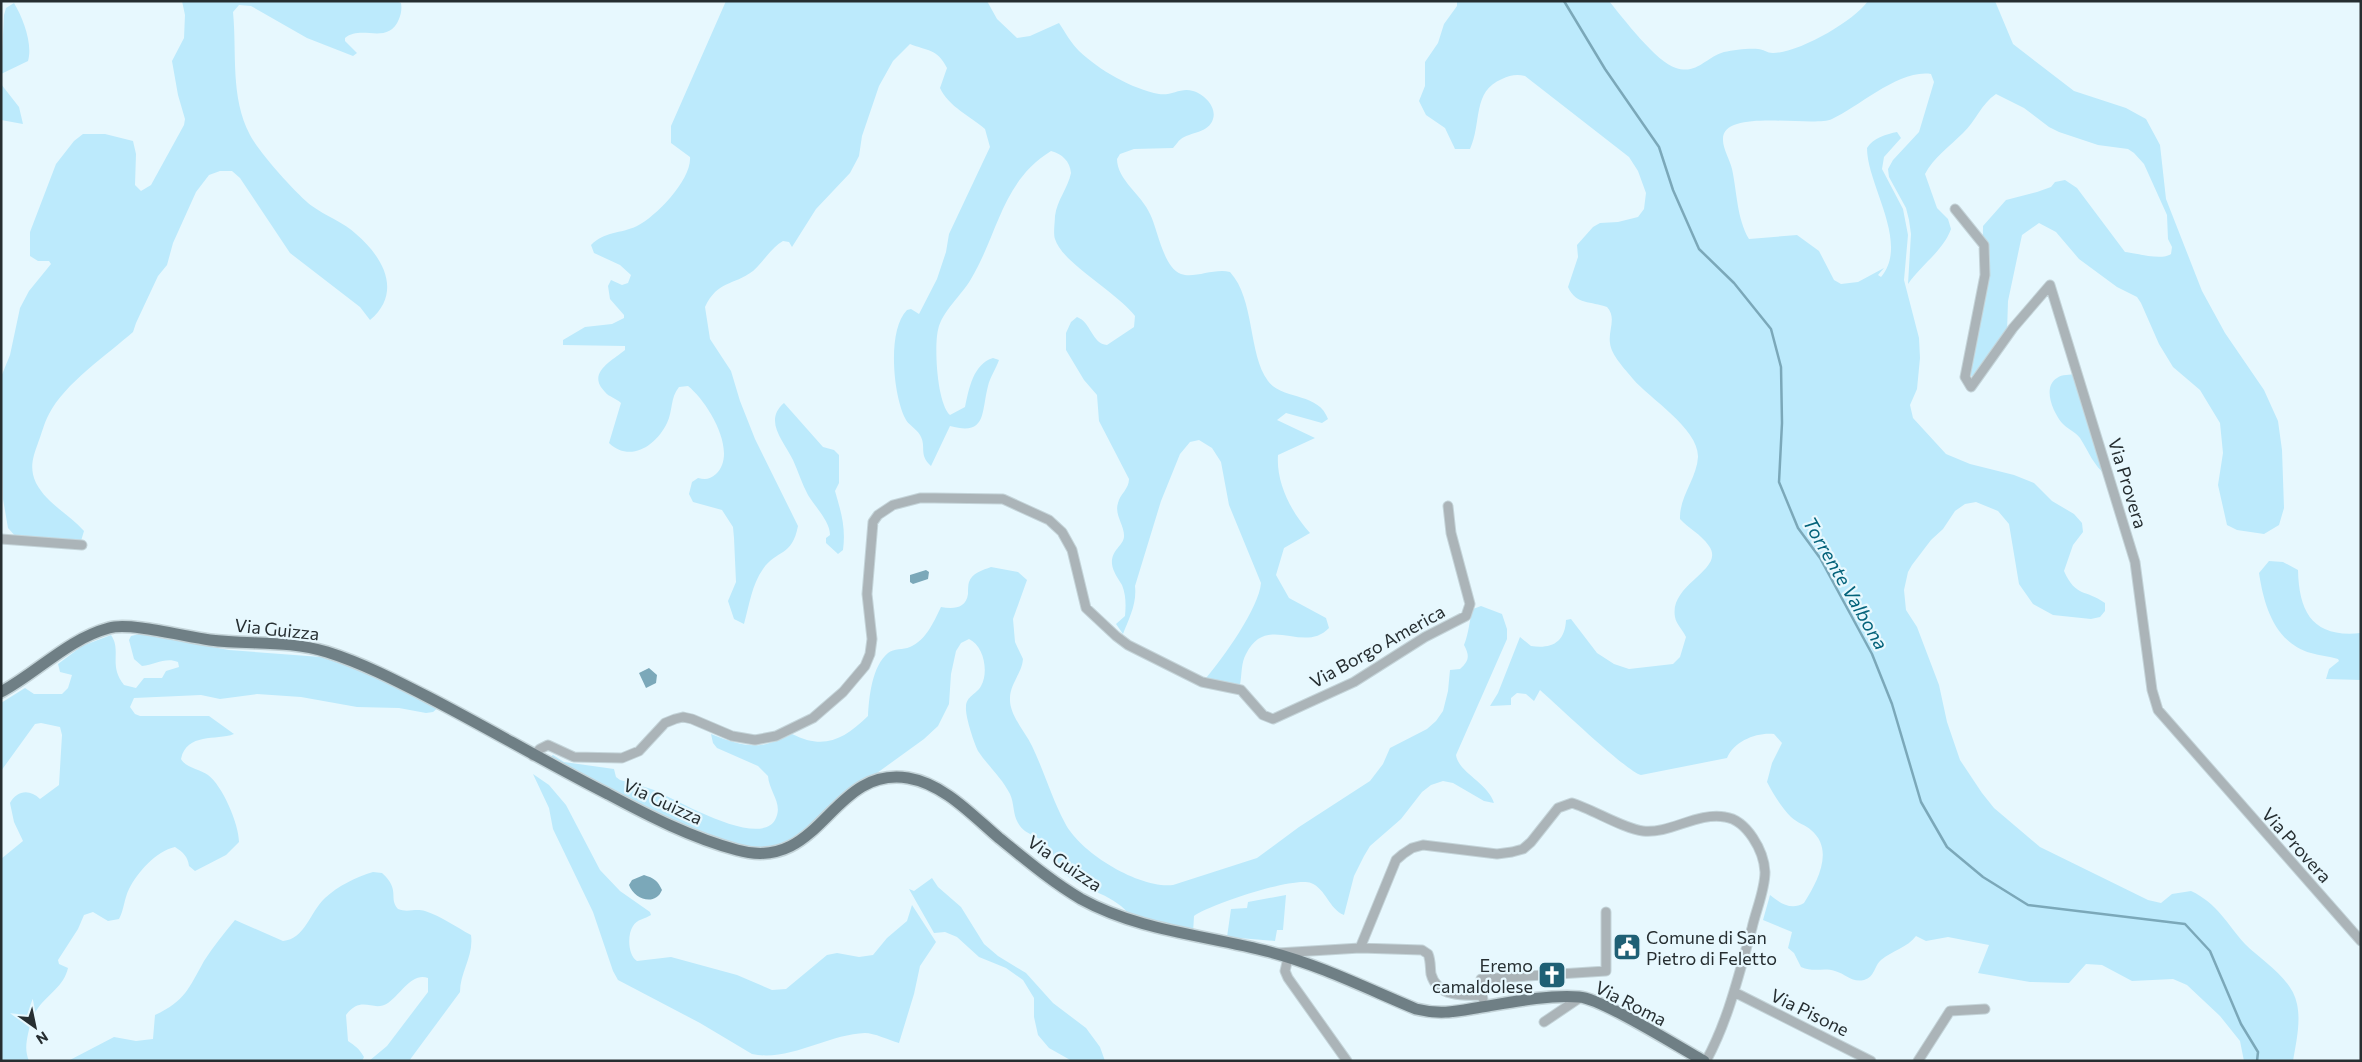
<svg xmlns="http://www.w3.org/2000/svg" width="2362" height="1062" font-family="Commissioner,sans-serif">
	<style>
		.green { fill: #bceafc }
		.water { fill: #7ba8b9 }
		.lines { fill: none; stroke-linecap: round; stroke-linejoin: round }
		.stream { stroke: #7ba8b9; stroke-width: 2.5 }
		.minor-casing { stroke: #c4d4d9; stroke-width: 11 }
		.major-casing { stroke: #c4d4d9; stroke-width: 14 }
		.minor { stroke: #abb4b8; stroke-width: 9 }
		.major { stroke: #6f7f85; stroke-width: 11 }
		.labels { text-anchor: middle; dominant-baseline: central; stroke-width: 4.5; stroke-linejoin: round; paint-order: stroke }
		.street-label { font-size: 18px; fill: #262e31; stroke: #e7f8fe }
		.poi-label { font-size: 18px; fill: #262e31; stroke: #e7f8fe; text-anchor: start }
		.water-label { font-size: 19px; font-style: italic; fill: #03627a; stroke: #e7f8fe }
	</style>
	<rect width="100%" height="100%" fill="#e7f8fe"/>
	<!-- green -->
	<path class="green" d="M182 1H396L401 3C402 9 401 14 399 19 388 46 362 24 345 38V41L357 53 353 56 307 38 251 6 239 5 233 12C237 53 230 97 250 135 258 151 297 195 312 206 324 215 345 223 356 234 383 257 403 292 370 320L360 307 290 253 240 178 232 171H220L209 175 196 192 173 243 167 265 158 276 136 323 133 332C108 354 64 384 49 414 44 423 42 433 38 443 33 457 29 468 36 483 47 504 69 514 84 531L81 541 17 538 8 528 3 499 1 377 10 355 20 308 29 291 51 264 49 261H38L30 256V232L56 164 74 141 83 134H105L133 141 136 154 135 185 141 191 151 185 184 125 185 119 178 95 172 61 184 38 185 15Z
		M726 1H987L997 19 1017 38 1030 36 1059 23C1065 32 1071 43 1079 51 1099 70 1132 89 1159 94 1172 96 1181 87 1193 91 1204 94 1217 107 1213 119 1209 133 1190 132 1181 139 1178 141 1176 145 1173 148L1134 149 1120 154 1117 159C1117 180 1142 195 1150 214 1158 230 1163 267 1181 274 1194 279 1214 268 1230 272 1255 299 1248 354 1268 381 1282 400 1319 392 1328 419L1322 423 1286 413 1277 420 1315 438 1278 455C1276 483 1291 512 1310 533L1284 548 1276 575 1289 598 1326 618 1329 628C1303 655 1267 612 1246 654 1241 663 1242 674 1240 685L1206 678C1223 658 1259 608 1261 583L1229 505 1221 462 1212 448 1199 440 1190 442 1180 454 1161 501 1135 586C1137 604 1129 618 1123 634L1116 624 1125 616C1126 605 1126 595 1122 585 1118 578 1113 572 1112 564 1111 550 1123 546 1124 537 1125 526 1114 515 1118 503 1120 494 1129 489 1129 479L1099 421 1097 395 1084 380 1066 350V333L1071 322 1077 317C1091 322 1092 344 1107 345L1134 327 1135 316C1118 293 1062 263 1055 239 1053 233 1055 222 1055 216 1057 200 1068 188 1071 173 1070 161 1062 154 1051 151 1002 181 998 234 971 279 962 295 942 311 938 330 934 347 937 403 950 415L965 407C969 389 973 364 993 358L999 360C996 369 990 377 988 386 981 413 987 436 950 426L931 466C918 454 927 447 920 435 916 428 908 425 905 418 893 394 887 330 907 310L911 309 919 314 937 279 946 252 949 234 990 147 985 129C970 116 949 107 940 88L947 68C937 48 927 51 910 44L893 61 879 86 862 136 859 156 850 173 816 209 792 247 789 242 783 241C771 248 764 261 753 271 733 286 718 280 705 307L710 339 731 371 740 401 755 439 798 526C792 557 777 549 763 569 752 584 749 606 744 624L734 619 728 601 736 582 734 538 733 527 722 510 693 502 689 494 692 482 698 478C706 480 710 479 716 474 739 452 707 401 688 386L679 387C670 398 673 411 667 423 656 446 630 463 609 443L621 403C616 398 609 397 605 392 586 373 612 361 625 350V346L563 345V340L585 327 612 324 624 318V315L610 299 608 286 611 280 622 285 628 283 631 275 620 265 594 253 591 245C605 231 620 234 637 226 656 217 692 179 690 157L671 143V126Z
		M1457 1H1609C1622 17 1657 63 1676 68 1697 75 1706 57 1724 52 1734 50 1749 48 1758 49 1763 49 1767 53 1773 53 1798 53 1853 22 1868 1H1995L2013 44 2074 91 2126 108 2146 119 2160 145 2166 199 2202 291 2225 333 2264 390 2278 421 2282 450 2284 508 2279 525 2264 534 2237 530 2227 525 2218 485 2223 453 2220 423 2200 390 2173 367 2159 344 2141 303 2137 297 2117 287 2079 259 2056 232 2039 223 2022 235 2008 301 2007 332 1976 374 1970 377 1968 375 1982 300 1983 226 2006 200 2037 192 2051 187 2055 182 2065 180 2077 188 2125 252C2137 253 2161 261 2171 254L2172 247 2168 239 2167 215 2144 164 2134 153 2128 149 2098 145 2059 132 2049 127 2024 108 1996 94C1981 104 1976 121 1963 133 1950 146 1933 158 1925 174L1937 208 1948 219 1951 229C1943 251 1921 265 1908 284L1911 234 1909 220 1906 208 1889 177 1888 169 1893 160 1919 132 1934 82 1931 74C1899 69 1859 107 1832 119 1813 128 1721 107 1723 140 1723 149 1730 160 1732 169 1737 192 1737 219 1749 239L1797 235 1819 251 1834 280 1841 284 1858 282 1884 268 1878 275 1881 277C1910 243 1867 185 1867 148 1873 138 1887 134 1897 132L1901 138 1884 157 1882 169 1903 209 1908 235 1904 280 1919 338 1920 358 1917 389 1910 405 1913 418 1946 454 1970 464 2014 475 2034 483 2052 501 2074 514 2082 523 2083 532 2073 545 2064 571C2076 598 2086 589 2105 603V611L2100 617 2091 619 2053 615 2033 604 2019 584 2009 524 1998 511 1976 502 1965 504 1955 511 1943 529 1931 540 1912 565 1908 572 1904 590 1906 610 1917 627 1939 685 1947 722 1960 760 1982 793 1994 808 2040 847 2148 900 2161 903 2172 894 2191 891C2217 903 2227 924 2245 944 2262 961 2292 978 2297 1004 2301 1022 2296 1043 2293 1061H2244L2240 1041 2220 1016 2187 985 2173 979 2132 981 2102 965 2086 964 2069 983 2030 982 1978 973 1989 945 1948 937 1926 941 1916 936C1908 947 1892 951 1881 960 1874 966 1875 977 1864 980 1852 983 1846 974 1835 971 1823 967 1815 973 1801 967L1794 953 1788 948 1792 932 1763 920 1770 895C1780 903 1791 911 1804 903 1817 882 1835 850 1811 830 1806 825 1797 823 1791 817 1782 808 1773 794 1767 782L1772 763 1782 743 1774 734C1757 732 1734 741 1727 758L1641 775C1627 772 1556 704 1540 690L1534 701 1526 694 1517 693 1511 698V705L1490 706 1498 693 1520 637 1531 646C1551 649 1565 643 1566 620L1571 619 1597 653 1614 664 1629 669 1673 664 1680 657 1686 637C1683 630 1676 624 1675 617 1669 583 1726 570 1709 546 1701 534 1689 529 1680 519 1679 497 1697 478 1698 457 1699 429 1649 398 1633 379 1625 369 1611 355 1610 343 1608 330 1617 318 1607 307 1591 301 1576 305 1568 287L1578 257 1577 245 1593 227 1600 223 1618 222 1638 217 1644 209 1646 193 1638 171 1629 157 1525 76C1517 74 1510 75 1502 79 1472 91 1482 123 1470 149H1455L1445 128 1426 115 1419 101 1425 86V62L1438 43 1444 24 1457 6Z
		M14 3C23 18 33 44 28 61L1 74 4 15 6 8Z
		M1 84 19 107 23 124 1 120Z
		M2076 374 2107 476C2093 465 2089 452 2080 438 2076 432 2067 429 2062 423 2053 412 2042 387 2057 378 2062 374 2070 375 2076 374Z
		M784 403 823 447 834 450 839 455V483L835 491C841 512 846 527 843 550L838 554 826 543V538L830 535C830 521 815 507 808 495 802 484 798 471 793 460 784 441 763 421 784 403Z
		M2269 561 2283 562 2298 570C2299 614 2314 638 2361 633V680L2326 679 2329 669 2339 661 2338 659C2329 656 2320 656 2311 653 2275 643 2264 606 2259 573Z
		M991 567 1018 572 1027 580 1013 619 1015 642 1023 659C1022 673 1010 684 1010 698 1009 715 1025 731 1032 746 1044 771 1052 799 1065 823 1080 853 1140 889 1173 885L1257 858 1299 827 1370 781 1383 764 1390 748 1427 729 1436 721 1443 711 1448 691 1450 670 1460 669C1469 661 1470 656 1464 645 1469 633 1469 621 1473 609L1481 606 1502 614 1507 629V639L1456 755C1458 772 1488 783 1494 803L1484 801 1453 783 1443 781 1431 785 1422 792 1401 819 1370 846 1364 856 1354 876 1344 915C1329 909 1326 889 1311 883 1294 876 1209 905 1194 916L1193 933 1131 917C1117 895 1085 891 1065 874 1056 866 1056 858 1050 848 1042 836 1027 836 1020 826 1012 815 1015 805 1010 794 1002 778 988 766 978 751 974 743 965 716 966 707 966 696 977 694 981 686 989 672 984 646 969 639L961 643 956 651 951 674 949 704 938 726 924 739 877 773 784 848H747L681 824 645 809 550 757 553 755 564 762 614 769 616 777 620 780C631 783 643 786 654 790 674 798 758 849 775 820 784 804 769 792 768 776L758 766 717 748 713 743 711 734C744 747 759 751 792 734 824 750 843 740 868 716 869 697 872 666 888 653 894 648 903 650 910 647 927 639 933 623 941 607 953 609 966 609 968 594 968 590 968 585 969 582 972 573 983 570 991 567Z
		M139 634 229 650 321 657 362 671 439 707 433 712 426 713 399 708 357 707 301 697 257 694 220 699 201 695 134 698 130 707 135 714 140 716H209L234 734C216 741 187 732 181 759 186 768 200 769 208 775 222 785 239 824 239 842L226 855 195 871 189 866C188 857 183 852 175 847 156 851 137 873 129 889 124 899 124 910 119 919L108 921 93 912 84 915 78 929 58 960 59 964 68 968C64 986 48 994 38 1008 32 1016 30 1025 28 1034 26 1044 25 1051 29 1061H1V859L23 841 14 822 10 803C17 790 30 789 40 799L59 785 62 735 60 727 41 723 35 724 1 771V703L25 688 34 694H62L68 688 72 675 60 672 58 664 82 646 111 635C122 651 108 665 124 685L136 688 144 678H162L166 671 179 667 178 662C165 657 155 665 142 666L134 659 129 640 131 636Z
		M533 774 549 785 566 805 600 870 620 891 650 912 651 915C645 919 637 919 633 926 627 935 628 955 637 961L671 957 737 975 772 990 786 989 827 955 837 953 859 957 873 955 887 938 907 921 912 905 936 942 920 966 914 994 899 1043C889 1040 874 1033 865 1033 829 1034 789 1062 752 1054L700 1023 618 980 613 971 593 912 553 829 549 808Z
		M373 872 382 873C401 890 388 898 398 909 408 913 415 908 425 911 441 916 456 927 471 935 474 956 460 972 460 992L409 1061H369L387 1046 428 992V978C412 972 400 995 388 1003 373 1013 362 994 346 1015L348 1041C355 1046 359 1048 364 1057L362 1061H68L114 1037 136 1041 153 1039 155 1015C185 1001 189 988 204 961 213 947 224 933 235 920L283 941C305 939 310 912 325 898 338 886 356 877 373 872Z
		M932 878 938 887 961 907 984 944 998 956 1026 973 1053 1003 1086 1028 1100 1047 1105 1061H1072L1049 1048 1038 1035 1034 1017V998L1023 980 1006 968 979 957 957 937 945 932 934 933 909 889 914 891Z
		M1286 895 1283 930H1277L1275 941 1227 937 1231 909 1247 908 1248 902Z"/>
	<!-- water -->
	<path class="water" d="M926 570 929 572 928 579 913 584 910 582V575Z
		M649 668 657 675 656 683 646 688 639 673Z
		M644 875C654 878 658 881 662 890 655 907 634 899 629 885L632 880Z"/>
	<g class="lines">
		<!-- stream -->
		<path class="stream" d="M1564 1 1605 69 1659 147 1673 190 1699 249 1734 283 1771 329 1781 367 1782 423 1779 482 1798 528 1820 558 1872 654 1892 704 1921 802 1947 847 1983 877 2028 905 2185 924 2210 951 2241 1024 2258 1052 2257 1061"/>
		<defs>
			<path id="minor" d="M1955 209 1984 245 1985 275 1965 377 1971 387 2013 328 2050 285 2135 562 2152 690 2158 710 2361 941
				M1 539 82 545
				M533 756 540 749 548 745 574 757 622 758 639 751 665 723 675 719 683 717 692 719 732 736 755 740 776 736 813 718 843 692 865 666 870 654 872 639 867 594 873 522 878 515 893 505 920 498H934L1003 499 1049 520 1062 532 1072 550 1086 608 1116 636 1128 645 1202 682 1241 690 1263 715 1273 719 1354 682 1425 637 1466 616 1470 604 1451 533 1448 506
				M1360 948 1422 950 1428 954C1431 961 1430 968 1431 974 1437 997 1464 996 1482 995L1483 999
				M1278 953 1360 948 1396 860 1403 854 1412 848 1423 845 1497 854 1512 852 1523 849 1531 842 1558 808 1572 803C1592 809 1624 829 1643 831 1670 834 1697 812 1725 817 1747 820 1764 851 1765 872 1765 890 1756 910 1752 928 1739 973 1729 1019 1706 1061
				M1288 958 1285 971 1288 978 1347 1061
				M1734 992 1871 1061
				M1482 995 1481 979 1606 971V912
				M1544 1022 1581 997
				M1918 1061 1950 1011 1985 1009"/>
			<path id="major" d="M1 692C38 672 68 639 109 628 131 622 185 637 210 640 249 645 289 640 327 652 362 663 395 680 428 697 488 728 547 763 608 794 649 816 692 838 737 850 822 874 830 766 908 778 944 784 972 815 999 838 1025 859 1052 882 1081 899 1139 931 1206 935 1270 952 1320 965 1368 989 1416 1009 1444 1016 1461 1010 1488 1006 1517 1001 1549 995 1579 997 1601 998 1680 1048 1704 1061"/>
		</defs>
		<!-- minor casing -->
		<use href="#minor" class="minor-casing"/>
		<!-- major casing -->
		<use href="#major" class="major-casing"/>
		<!-- minor -->
		<use href="#minor" class="minor"/>
		<!-- major -->
		<use href="#major" class="major"/>
	</g>
	<!-- icons -->
	<defs>
		<symbol id="civic-square" viewBox="-11 -11 22 22"><rect x="-9" y="-9" width="18" height="18" rx="4" fill="#1f6075" stroke="#e7f8fe"/><path d="M-.6-6.5H3V-4.5H.6V-3L4-1V1h2V6H-6V1h2V-1L-.6-3ZM-1.2 2.5V6h2.4V2.5Z" fill="#fff"/></symbol>
		<symbol id="church-square" viewBox="-11 -11 22 22"><rect x="-9" y="-9" width="18" height="18" rx="4" fill="#1f6075" stroke="#e7f8fe"/><path d="M-1.2-6h2.4v3.5h3.3v2.4h-3.3V6h-2.4V-.1h-3.3v-2.4h3.3Z" fill="#fff"/></symbol>
	</defs>
	<g fill-rule="evenodd">
		<use href="#civic-square" x="1611" y="931" width="32" height="32"/>
		<use href="#church-square" x="1536" y="959" width="32" height="32"/>
	</g>
	<g class="labels">
		<!-- street labels -->
		<g class="street-label">
			<text transform="translate(2128 483) rotate(73)">Via Provera</text>
			<text transform="translate(277 629) rotate(6)">Via Guizza</text>
			<text transform="translate(1377 646) rotate(-29)">Via Borgo America</text>
			<text transform="translate(663 801) rotate(25)">Via Guizza</text>
			<text transform="translate(2297 845) rotate(48)">Via Provera</text>
			<text transform="translate(1065 863) rotate(34)">Via Guizza</text>
			<text transform="translate(1631 1003) rotate(27)">Via Roma</text>
			<text transform="translate(1810 1012) rotate(26)">Via Pisone</text>
		</g>
		<!-- poi labels -->
		<g class="poi-label">
			<text x="1646" y="937">Comune di San<tspan x="1646" dy="21">Pietro di Feletto</tspan></text>
			<text x="1533" y="965" text-anchor="end">Eremo<tspan x="1533" dy="21">camaldolese</tspan></text>
		</g>
		<!-- water labels -->
		<g class="water-label">
			<text transform="translate(1846 583) rotate(60)">Torrente Valbona</text>
		</g>
	</g>
	<!-- border -->
	<rect width="2362" height="1062" fill="none" stroke="#262e31" stroke-width="5"/>
	<!-- north arrow -->
	<g transform="translate(35 1027) rotate(147)" stroke="#e7f8fe" stroke-width="4" paint-order="stroke">
	<path d="M0-4L9 19L0 12L-9 19Z" fill="#262e31"/>
	<text y="-8" font-size="14" font-weight="bold" text-anchor="middle" fill="#262e31">N</text>
	</g>
</svg>
